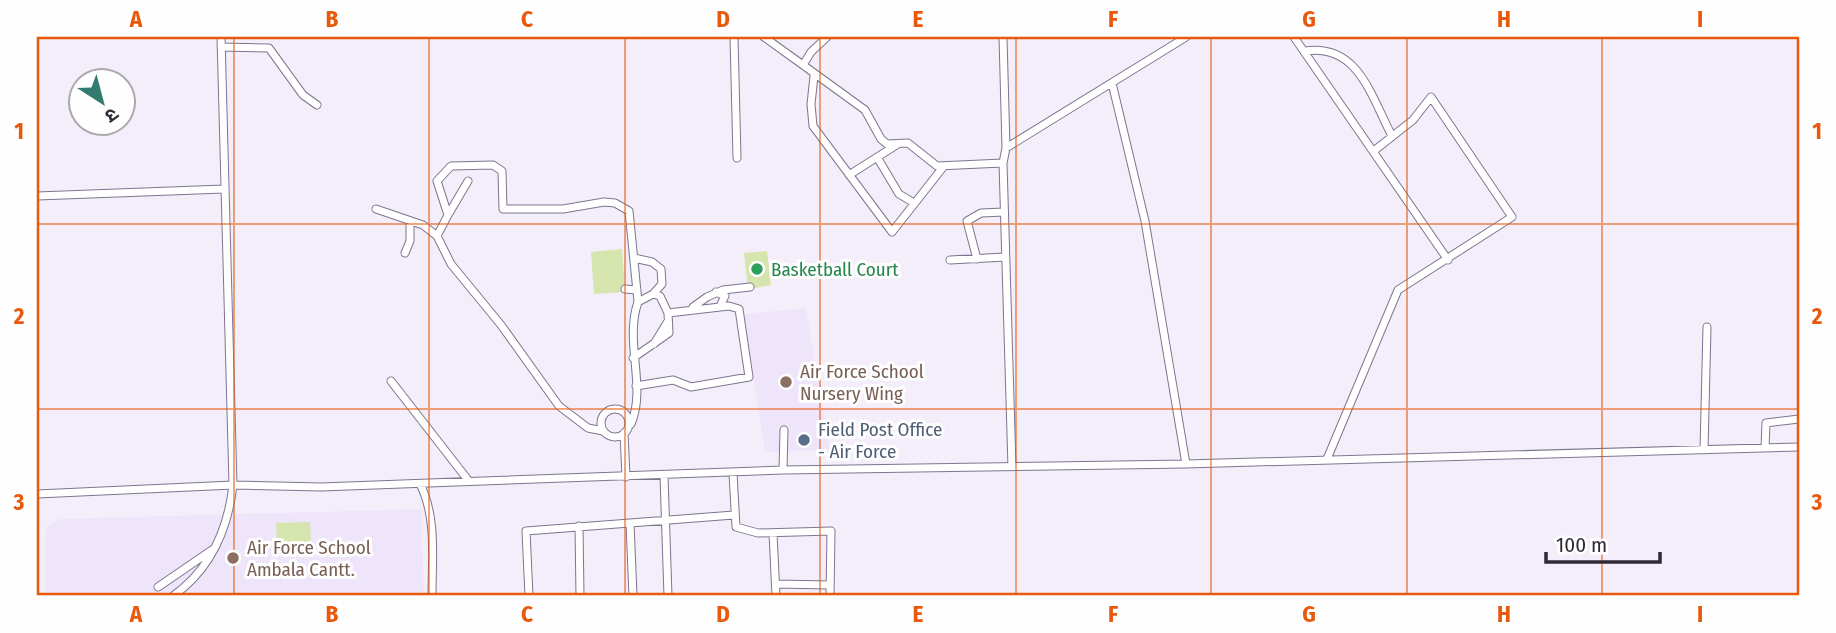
<svg xmlns="http://www.w3.org/2000/svg" width="1836" height="633" font-family="'Fira Sans Condensed','Noto Sans Devanagari',sans-serif">
	<style>
		.built { fill: #eee5fb }
		.park { fill: #d6e4ad }
		.lines { fill: none; stroke-linecap: round; stroke-linejoin: round }
		.minor-casing { stroke: #7f748f; stroke-width: 9 }
		.minor { stroke: #fff; stroke-width: 7 }
		.grid { fill: none; stroke: #e8590c; stroke-width: 2; stroke-opacity: 0.55 }
		.leisure-dot { fill: #2e9e5b; stroke: #fefefe; stroke-width: 2.5 }
		.education-dot { fill: #8d6e63; stroke: #fefefe; stroke-width: 2.5 }
		.service-dot { fill: #5c6f8a; stroke: #fefefe; stroke-width: 2.5 }
		.labels { text-anchor: middle; dominant-baseline: central; stroke-width: 6; stroke-linejoin: round; paint-order: stroke }
		.leisure-label { font-size: 19px; fill: #27864d; stroke: #fefefe; text-anchor: start }
		.education-label { font-size: 19px; fill: #785e54; stroke: #fefefe; text-anchor: start }
		.service-label { font-size: 19px; fill: #4e5e75; stroke: #fefefe; text-anchor: start }
		.neatline { fill: none; stroke: #e8590c; stroke-width: 2.5 }
		.grid-label { font-size: 23px; text-anchor: middle; font-weight: bold; fill: #e8590c }
	</style>
	<rect width="100%" height="100%" fill="#f3eefa"/>
	<!-- built -->
	<path class="built" d="M806 308 830 450 765 452 744 314Z
		M421 509 424 596H45V536L47 526 60 519Z"/>
	<!-- park -->
	<path class="park" d="M622 249 625 292 594 294 591 252Z
		M767 251 771 285 748 289 744 253Z
		M310 522 311 543 277 544 276 523Z"/>
	<g class="lines">
		<defs>
			<path id="minor" d="M734 37 737 158
				M764 37 803 65
				M827 37 811 52 803 65 865 110 881 139 887 144 908 143 937 166 1003 163
				M1003 37 1006 148 1003 163 1012 467
				M1294 37 1448 260
				M221 47 269 48 303 95 317 105
				M1305 51C1358 43 1371 96 1392 136
				M814 76 811 104 813 126 892 232 944 166
				M1112 83 1145 221 1186 464
				M1006 148 1186 37
				M877 157 899 194 914 203
				M849 175 898 144
				M37 196 224 189
				M376 209 423 225 437 236
				M448 215 468 181
				M405 253 410 241V221
				M634 258 652 262 661 269 662 284 653 294
				M977 259 967 221 981 213 1004 212
				M950 260 1005 257
				M625 289 637 290
				M716 292 725 296 721 304 724 306
				M638 302 653 294 660 296 668 313
				M693 307 707 297 723 290 750 287
				M654 344 668 321
				M633 358 669 333 668 313 729 306 739 309 749 377 691 387 673 380 636 386
				M391 381 468 480
				M601 423a14 14 0 1 1 28 0a14 14 0 1 1-28 0Z
				M603 431 588 428 559 406 501 325 451 264 437 236 448 215 437 181 451 166 493 165 502 171 503 209H563L604 202 615 203 629 211 638 302C624 342 647 386 631 424
				M624 433 626 477
				M1765 448 1766 423 1799 419
				M1704 450 1707 327
				M1327 459 1398 290 1512 217 1431 97 1413 120 1375 150
				M783 470 784 430
				M733 473 736 527 758 533 831 531 830 596
				M664 476 668 596
				M420 484C437 517 432 559 432 596
				M37 494 233 485 321 487 783 470 1186 464 1799 447
				M630 523 633 596
				M579 526 580 596
				M773 533 776 596
				M776 584 829 585
				M158 587 212 550
				M173 596C211 569 228 529 233 485L221 37
				M529 596 526 531 734 515"/>
		</defs>
		<!-- minor casing -->
		<use href="#minor" class="minor-casing"/>
		<!-- minor -->
		<use href="#minor" class="minor"/>
	</g>
	<!-- grid -->
	<path class="grid" d="M234 37V596M429 37V596M625 37V596M820 37V596M1016 37V596M1211 37V596M1407 37V596M1602 37V596M37 224H1799M37 409H1799"/>
	<!-- markers -->
	<circle class="leisure-dot" cx="757" cy="269" r="7"/>
	<g class="education-dot">
		<circle cx="786" cy="382" r="7"/>
		<circle cx="233" cy="558" r="7"/>
	</g>
	<circle class="service-dot" cx="804" cy="440" r="7"/>
	<g class="labels">
		<!-- leisure labels -->
		<g class="leisure-label">
			<text x="771" y="269">Basketball Court</text>
		</g>
		<!-- education labels -->
		<g class="education-label">
			<text x="800" y="371">Air Force School<tspan x="800" dy="22">Nursery Wing</tspan></text>
			<text x="247" y="547">Air Force School<tspan x="247" dy="22">Ambala Cantt.</tspan></text>
		</g>
		<!-- service labels -->
		<g class="service-label">
			<text x="818" y="429">Field Post Office<tspan x="818" dy="22">- Air Force</tspan></text>
		</g>
	</g>
	<!-- border -->
	<rect width="1836" height="633" fill="none" stroke="#fefefe" stroke-width="77"/>
	<!-- north arrow -->
	<g transform="translate(102 102) rotate(144)"><circle r="33" fill="#fefefe" stroke="#aba9ae" stroke-width="2"/>
	<path d="M0-5L12 26L0 18L-12 26Z" fill="#337a71"/>
	<text y="-10" font-size="19" font-weight="bold" text-anchor="middle" fill="#2f2a35">उ</text>
	</g>
	<!-- scale -->
	<path d="M1546 552v10h114v-10" fill="none" stroke="#2f2a35" stroke-width="3.5"/>
	<text x="1556" y="552" font-size="21" fill="#2f2a35" stroke="#fefefe" stroke-width="5" paint-order="stroke">100 m</text>
	<rect x="38" y="38" width="1760" height="556" class="neatline"/>
	<g class="grid-label">
		<text x="136" y="27">A</text>
		<text x="332" y="27">B</text>
		<text x="527" y="27">C</text>
		<text x="723" y="27">D</text>
		<text x="918" y="27">E</text>
		<text x="1113" y="27">F</text>
		<text x="1309" y="27">G</text>
		<text x="1504" y="27">H</text>
		<text x="1700" y="27">I</text>
		<text x="19" y="139">1</text>
		<text x="1817" y="139">1</text>
		<text x="19" y="324">2</text>
		<text x="1817" y="324">2</text>
		<text x="19" y="510">3</text>
		<text x="1817" y="510">3</text>
		<text x="136" y="622">A</text>
		<text x="332" y="622">B</text>
		<text x="527" y="622">C</text>
		<text x="723" y="622">D</text>
		<text x="918" y="622">E</text>
		<text x="1113" y="622">F</text>
		<text x="1309" y="622">G</text>
		<text x="1504" y="622">H</text>
		<text x="1700" y="622">I</text>
	</g>
</svg>
